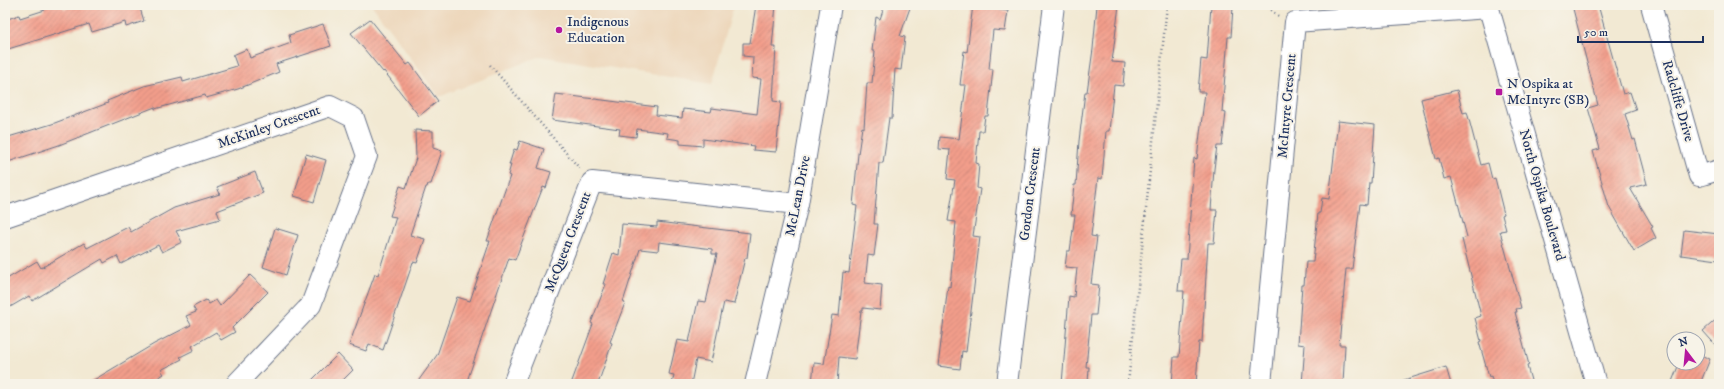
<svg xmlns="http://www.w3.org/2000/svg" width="1724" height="389" font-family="'IM FELL DW Pica',serif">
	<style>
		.built { fill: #edd7bb }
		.building { fill: url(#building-hatch) }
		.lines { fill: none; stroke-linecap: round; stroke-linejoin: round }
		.minor-casing { stroke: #667087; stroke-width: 22 }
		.path { stroke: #667087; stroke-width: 2.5; stroke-dasharray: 1 3; stroke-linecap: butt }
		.minor { stroke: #fff; stroke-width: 20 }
		.poi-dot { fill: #b5179e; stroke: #f7f3e8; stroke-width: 1.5 }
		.labels { text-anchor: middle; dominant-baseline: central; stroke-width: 4; stroke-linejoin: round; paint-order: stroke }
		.poi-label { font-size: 14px; fill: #1b2f5e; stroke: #f7f3e8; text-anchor: start }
		.street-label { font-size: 14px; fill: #1b2f5e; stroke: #f7f3e8 }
	</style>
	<defs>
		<pattern id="building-hatch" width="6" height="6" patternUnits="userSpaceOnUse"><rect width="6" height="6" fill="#f39e8b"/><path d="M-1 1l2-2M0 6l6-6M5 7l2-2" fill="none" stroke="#c48175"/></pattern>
	</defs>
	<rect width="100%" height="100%" fill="#f7f3e8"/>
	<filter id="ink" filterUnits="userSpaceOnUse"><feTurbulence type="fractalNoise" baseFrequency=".025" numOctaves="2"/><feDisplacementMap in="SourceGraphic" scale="8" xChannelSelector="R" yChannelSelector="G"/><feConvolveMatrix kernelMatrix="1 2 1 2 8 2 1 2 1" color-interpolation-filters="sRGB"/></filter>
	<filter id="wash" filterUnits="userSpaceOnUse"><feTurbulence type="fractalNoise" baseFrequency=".012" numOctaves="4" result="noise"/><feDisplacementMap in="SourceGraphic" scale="16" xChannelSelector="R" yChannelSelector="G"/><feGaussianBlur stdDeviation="0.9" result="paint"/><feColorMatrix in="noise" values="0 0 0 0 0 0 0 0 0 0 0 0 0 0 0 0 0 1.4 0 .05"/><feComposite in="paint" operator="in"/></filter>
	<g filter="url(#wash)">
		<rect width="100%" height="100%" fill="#f2e9d3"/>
		<!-- built -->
		<path class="built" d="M372 5H734L712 84 540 56 439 97Z"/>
		<g id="blocks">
			<!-- building -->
			<path class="building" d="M44 5H63L64 9 76 5H139L144 21 126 27 125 22 92 32 89 24 5 50V20L19 15 20 18 45 10Z
				M756 5H776L772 47H776L773 101 781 102 776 152 753 150 754 146 703 139V146L680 144V140L667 138 668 133 637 129 636 137 619 135 620 129 552 120 556 94 657 107 656 115 682 118 683 109 711 112 712 108 757 114 761 79 752 78 753 57 743 56V43H750Z
				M885 5H911L900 36 905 37 901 70 895 69 892 118H889L883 163H879L874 224H878L874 256 868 255 865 283 882 285 880 310 863 308V311H861L855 359 839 357 837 384H812L814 363 824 364 832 315 839 316 843 272 849 273 857 206 853 205 858 154 862 127 864 128 867 83H872L875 51H872L876 17 880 19Z
				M973 5H995L994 9 1008 11 1005 31 993 30 989 69H993L988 116H985L983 131H979L976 163 979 164 977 188 980 189 973 236 980 237 966 352 962 351 960 369 938 366 948 286 950 287 956 222 948 221 955 180 947 179 950 150 939 149 940 137 959 139 966 85H960L964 51 967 52Z
				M1097 5H1119L1112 62 1125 63 1123 86 1114 85 1109 131H1106L1102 179 1098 178 1091 236 1097 237 1091 284 1099 285 1096 315H1091L1086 367H1089L1088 384H1062L1069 296 1074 297 1077 268 1065 267 1067 251H1070L1075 215H1071L1074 185H1076L1079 141 1085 92H1087L1093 49Z
				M1572 5H1598L1623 94 1630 92 1636 110 1625 114 1633 140 1635 139 1647 184 1630 188 1653 227 1651 228 1656 238 1634 251 1609 207 1593 151 1600 149 1588 108 1598 105Z
				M1211 6 1233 7 1231 37H1228L1222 112 1226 113 1222 146H1217L1214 169 1211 210H1217L1214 243H1208L1202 342H1199L1196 384H1172L1174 357H1179L1184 291H1178L1181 259H1187L1194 158 1197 159 1205 92H1198L1201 59 1207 60Z
				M370 19 407 65 410 63 438 101 419 116 384 71 383 72 351 33Z
				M323 24 331 46 276 64 279 72 238 89 206 98 205 95 155 109V107L59 145 5 163V138L52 124 108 103 107 101 144 86 182 77 183 82 237 66 233 55 247 49 250 58 291 43 289 35Z
				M1457 90 1463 113 1467 112 1481 165 1488 163 1492 179 1495 178 1504 214 1502 215 1506 230 1500 231 1521 308 1516 309 1517 312H1515L1529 365 1527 366 1532 384H1493L1491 376 1489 377 1479 342 1481 341 1475 318 1481 316 1462 239 1467 237 1451 177 1444 179 1439 158 1436 159 1421 99Z
				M1338 121 1375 125 1371 183H1369L1367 205 1360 204 1352 269H1346L1339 345H1345L1343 384H1302L1305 345 1298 344 1302 285H1304L1306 262H1313L1318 213H1320L1322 198 1329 199Z
				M415 130 433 131V148L442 151 431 184H428L427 187H426L410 235 425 239 417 263 413 262 383 350 369 344 366 351 349 345 375 274 378 275 396 217 390 216 400 186 406 188 416 158Z
				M520 141 544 149 538 168 551 172 546 188 543 187 515 260 509 258 466 384H416L437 355 457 297 470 301 490 241H487L510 176 508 175 511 165H509L514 149 517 150Z
				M306 154 326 160 314 202 294 196Z
				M255 172 263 193 217 211 220 219 176 231 182 242 162 252 158 245 121 264 117 256 104 263 102 259 32 301 29 296 5 310V280L37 261 41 268 84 243 87 248 128 227 131 232 174 208 220 194 217 187Z
				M657 222 750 233 747 258H745L734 304 724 302 711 362 696 359 691 384H672L674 375 669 374 677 340 689 342 698 301 706 302 717 254H712V249L659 242 658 251 640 249 623 302 625 303 610 342 612 343 598 384H571L593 324 591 323 606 284H603L613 253 619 255 622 224 657 227Z
				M275 228 298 235 286 275 263 267Z
				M1684 230 1719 234 1718 260 1681 255Z
				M250 275 268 292 232 328 235 332 221 340 216 332 192 346 194 350 180 357 182 359 161 370 164 374 148 384H87L154 344 191 325 186 316 196 312 193 307 206 300 209 304 216 300 220 306Z
				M1719 317V349L1703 331Z
				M338 354 353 370 339 384H308Z
				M1698 354 1710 359 1700 384H1671L1679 364 1676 363H1698Z
				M1446 367 1451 384H1402L1401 381Z"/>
		</g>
	</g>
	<g filter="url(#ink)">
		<use href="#blocks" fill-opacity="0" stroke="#667087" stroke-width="1"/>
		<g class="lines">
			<defs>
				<path id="minor" d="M1488 5 1596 384
					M1651 5 1699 176 1719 170
					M5 217 330 106 354 118 367 156 311 305 236 384
					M513 384 592 182 798 204
					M755 384 798 204 831 5
					M1007 384 1054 5
					M1261 384 1295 22 1489 8"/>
			</defs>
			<!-- minor casing -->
			<use href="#minor" class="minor-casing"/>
			<!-- path -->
			<path class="path" d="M1265 5 1278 16
				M490 65 581 170
				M1128 384 1167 5"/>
			<!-- minor -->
			<use href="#minor" class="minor"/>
		</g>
	</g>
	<!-- markers -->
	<g class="poi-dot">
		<circle cx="559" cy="30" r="4"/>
		<rect x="1495" y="88" width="8" height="8" rx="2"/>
	</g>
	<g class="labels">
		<!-- poi labels -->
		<g class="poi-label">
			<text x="567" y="22">Indigenous<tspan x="567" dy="16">Education</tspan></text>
			<text x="1507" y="84">N Ospika at<tspan x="1507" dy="16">McIntyre (SB)</tspan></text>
		</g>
		<!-- street labels -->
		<g class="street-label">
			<text transform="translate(1678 101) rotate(74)">Radcliffe Drive</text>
			<text transform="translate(1287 106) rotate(-85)">McIntyre Crescent</text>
			<text transform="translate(269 127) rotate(-19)">McKinley Crescent</text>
			<text transform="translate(1030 194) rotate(-83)">Gordon Crescent</text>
			<text transform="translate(1542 195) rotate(74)">North Ospika Boulevard</text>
			<text transform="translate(798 196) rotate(-79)">McLean Drive</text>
			<text transform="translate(568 242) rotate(-69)">McQueen Crescent</text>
		</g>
	</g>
	<!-- margin -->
	<rect width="1724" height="389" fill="none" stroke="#f7f3e8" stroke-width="20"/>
	<!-- north arrow -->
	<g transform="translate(1686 351) rotate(344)"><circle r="19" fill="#f7f3e8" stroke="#9fa5b1"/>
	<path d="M0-3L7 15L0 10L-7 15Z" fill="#b5179e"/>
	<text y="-6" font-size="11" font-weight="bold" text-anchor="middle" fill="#1b2f5e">N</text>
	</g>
	<!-- scale -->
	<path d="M1578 36v6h125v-6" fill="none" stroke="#1b2f5e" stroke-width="2"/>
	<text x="1584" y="36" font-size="12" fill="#1b2f5e" stroke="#f7f3e8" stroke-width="3" paint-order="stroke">50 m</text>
</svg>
